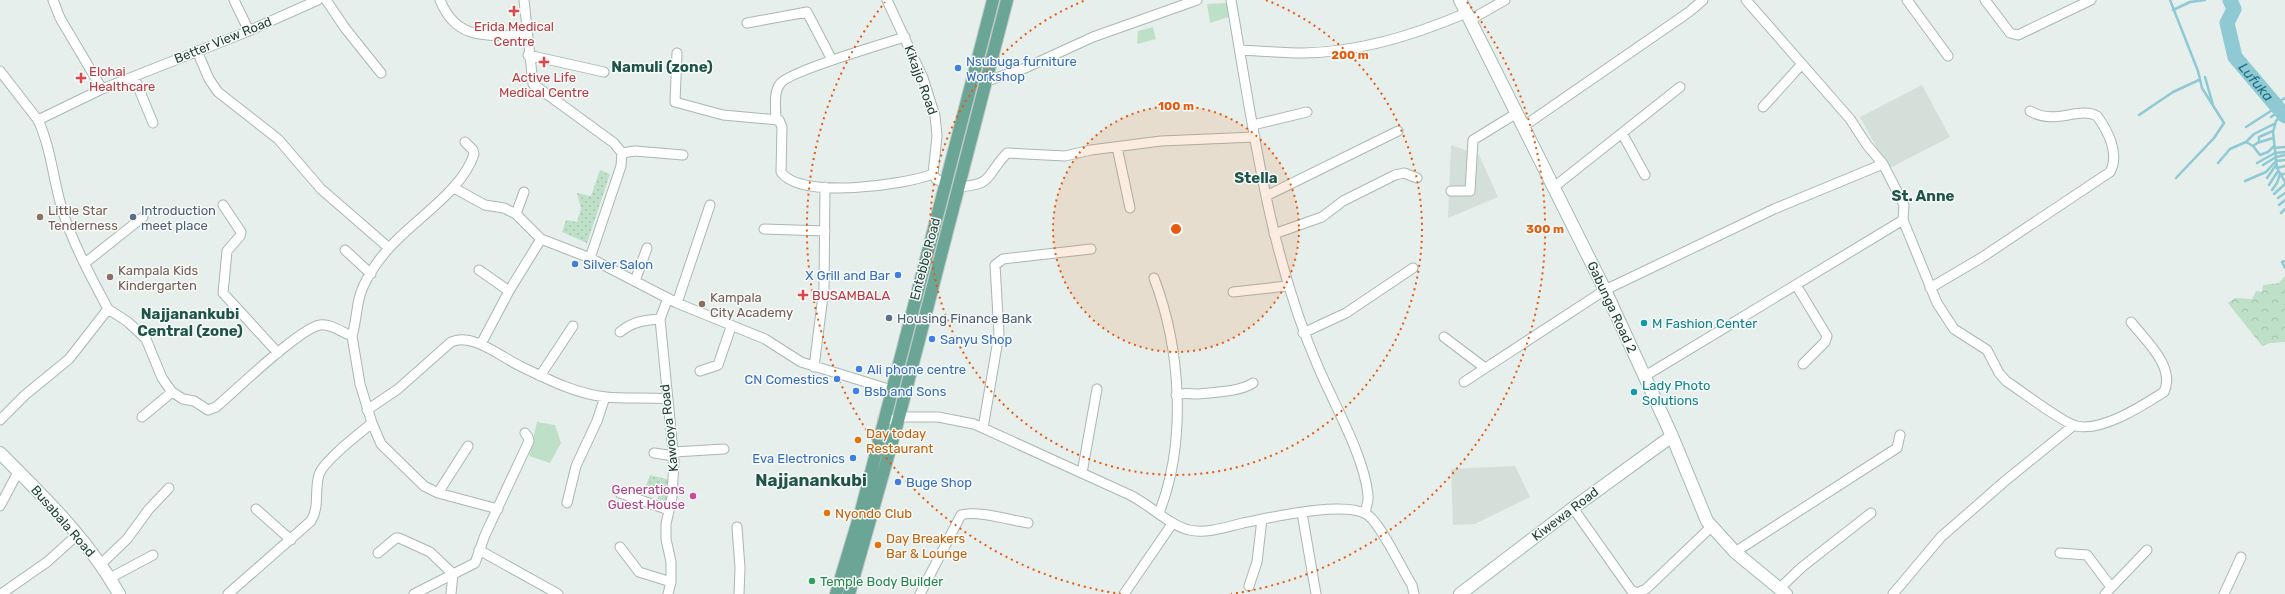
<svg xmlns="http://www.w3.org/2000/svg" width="2285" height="594" font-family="Rubik,sans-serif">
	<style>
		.built { fill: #d4dfda }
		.green { fill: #bfe0c8 }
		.forest { fill: url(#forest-crowns) }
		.park { fill: url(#park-dots) }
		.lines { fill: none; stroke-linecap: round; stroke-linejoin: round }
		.stream { stroke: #8ec9d4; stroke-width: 2.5 }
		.river { stroke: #8ec9d4; stroke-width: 15 }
		.street-casing { stroke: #a8b8b2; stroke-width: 11 }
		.secondary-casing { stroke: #a4bbb3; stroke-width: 14 }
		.primary-casing { stroke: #c2cac8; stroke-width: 14 }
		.street { stroke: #fff; stroke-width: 9 }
		.secondary { stroke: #fff; stroke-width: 12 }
		.primary { stroke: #6aa596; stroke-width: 12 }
		.ring { fill: none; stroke: #e8590c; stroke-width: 2; stroke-dasharray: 2 4 }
		.health-dot { fill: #e0444e; stroke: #f7fbf9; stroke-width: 1.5 }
		.shop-dot { fill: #3f7fe0; stroke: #f7fbf9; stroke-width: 1.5 }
		.education-dot { fill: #8d6e63; stroke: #f7fbf9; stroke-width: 1.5 }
		.service-dot { fill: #5c6f8a; stroke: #f7fbf9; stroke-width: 1.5 }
		.culture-dot { fill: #0f9aa8; stroke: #f7fbf9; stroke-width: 1.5 }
		.food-dot { fill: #e8710a; stroke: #f7fbf9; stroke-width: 1.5 }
		.hotel-dot { fill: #d1479c; stroke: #f7fbf9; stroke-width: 1.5 }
		.leisure-dot { fill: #2e9e5b; stroke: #f7fbf9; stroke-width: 1.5 }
		.labels { text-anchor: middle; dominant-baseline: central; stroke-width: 3; stroke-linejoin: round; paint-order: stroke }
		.health-label { font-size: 13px; fill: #be3a42; stroke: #f7fbf9 }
		.street-label { font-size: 13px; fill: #24423a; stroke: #f7fbf9 }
		.shop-label { font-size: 13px; fill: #366cbe; stroke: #f7fbf9; text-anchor: start }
		.education-label { font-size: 13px; fill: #785e54; stroke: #f7fbf9; text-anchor: start }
		.service-label { font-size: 13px; fill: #4e5e75; stroke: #f7fbf9; text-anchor: start }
		.culture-label { font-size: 13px; fill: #0d838f; stroke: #f7fbf9; text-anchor: start }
		.food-label { font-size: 13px; fill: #c56008; stroke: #f7fbf9; text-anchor: start }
		.hotel-label { font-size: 13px; fill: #b23c85; stroke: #f7fbf9; text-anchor: end }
		.leisure-label { font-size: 13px; fill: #27864d; stroke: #f7fbf9; text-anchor: start }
		.water-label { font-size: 14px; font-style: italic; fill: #1c6f80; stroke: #f7fbf9 }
		.quarter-label { font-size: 15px; font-weight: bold; fill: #1f5548; stroke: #f7fbf9 }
		.district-label { font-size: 17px; font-weight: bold; fill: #1f5548; stroke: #f7fbf9 }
		.centre { fill: #e8590c; stroke: #f7fbf9; stroke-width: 2 }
		.ring-label { font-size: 12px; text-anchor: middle; font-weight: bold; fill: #e8590c; stroke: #f7fbf9; stroke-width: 3; stroke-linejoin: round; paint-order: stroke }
	</style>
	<defs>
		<pattern id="forest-crowns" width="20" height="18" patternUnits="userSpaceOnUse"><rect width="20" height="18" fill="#bfe0c8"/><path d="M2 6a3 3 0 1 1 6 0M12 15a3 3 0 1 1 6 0" fill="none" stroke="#a4c1ad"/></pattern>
		<pattern id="park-dots" width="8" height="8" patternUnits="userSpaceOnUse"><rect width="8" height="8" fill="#bfe0c8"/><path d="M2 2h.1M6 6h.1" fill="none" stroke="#a4c1ad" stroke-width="1.8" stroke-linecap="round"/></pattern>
	</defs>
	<rect width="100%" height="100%" fill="#e6efeb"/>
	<!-- built -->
	<path class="built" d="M1922 85 1950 137 1888 169 1860 117Z
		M1451 145 1479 155 1498 197 1448 218Z
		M1515 466 1530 497 1475 524 1453 525 1451 469Z"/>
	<!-- green -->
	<path class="green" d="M1227 3 1229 17 1210 23 1207 4Z
		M1153 27 1156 39 1137 44 1138 31Z
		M537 422 555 425 561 443 550 463 529 456Z"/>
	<!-- forest -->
	<path class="forest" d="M2285 276V342L2270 343 2262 346 2228 303 2235 298 2252 299 2256 291 2262 292 2263 285 2279 283Z"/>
	<!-- park -->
	<path class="park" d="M600 170 610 174 587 243 562 232 566 220 577 222 581 208 577 193 591 196Z
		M650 475 670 480 667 502 658 499 660 490 646 486Z"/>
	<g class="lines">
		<!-- stream -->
		<path class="stream" d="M2170 0 2198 71 2202 88 2224 123 2214 138 2176 178
			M2173 10 2190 2 2205 0
			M2205 77 2213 105
			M2274 105 2285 98
			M2283 114 2276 121 2273 132 2277 168 2285 182
			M2139 115 2173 92 2199 80
			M2271 117 2280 111
			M2246 127 2277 107
			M2246 142 2253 146 2260 155 2268 152 2274 146
			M2257 143 2273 138
			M2253 146 2259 142V137L2273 131
			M2274 148 2285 147
			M2218 163 2230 149 2246 142 2254 134 2274 124
			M2257 163 2275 153 2285 152
			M2263 165 2276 157 2285 155
			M2277 168 2285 166
			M2267 178 2276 165
			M2245 181 2266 172 2276 161 2285 160
			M2269 185 2278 171
			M2272 190 2277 183 2280 174H2285
			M2274 194 2285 184
			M2278 198 2285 193
			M2279 205 2285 200
			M2281 213 2285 209
			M2285 261 2282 262 2285 268"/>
		<!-- river -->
		<path class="river" id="s1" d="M2230 0 2234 9 2227 23 2235 57 2285 116"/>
		<defs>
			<path id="street" d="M53 0 60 18 102 89
				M234 0 249 31
				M326 0 345 28 381 73
				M440 0C457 42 488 35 526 35
				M524 0 533 84 614 143 622 153 621 166 590 258
				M887 0 923 78 935 116 937 136 933 174 936 179 946 184
				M1231 0C1253 125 1268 252 1319 369 1335 406 1364 456 1368 495 1369 501 1366 507 1365 513
				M1746 0 1850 119 1867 145 1883 164 1904 205 1903 220 1937 303 1954 329 1987 350 1999 373 2006 381C2020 390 2063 423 2076 426 2102 432 2142 406 2164 392 2176 367 2145 340 2131 322
				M1907 0 1948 56
				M1985 0 2010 33 2018 35 2091 0
				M1470 20 1505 0
				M747 23 807 12 832 60
				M1240 50C1261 51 1283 53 1304 53 1360 52 1415 35 1466 13
				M197 51 209 79 218 92 278 139 321 189 389 248
				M677 53 675 102 723 115 779 120 782 127 781 172C800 200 905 185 933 174
				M528 55 604 72
				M0 71 38 120
				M134 77 153 123
				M987 81 1023 69 1093 37 1197 0
				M1763 107 1801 65
				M776 120C776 109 773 93 780 84 787 72 886 43 905 37
				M1253 125 1307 112
				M1524 126 1689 12 1703 0
				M1622 133 1645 175
				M1117 147 1130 208
				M622 153 635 151 683 155
				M958 187C995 184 984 177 1007 153L1065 156 1091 150 1161 141 1255 137
				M1554 187 1680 87
				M454 188 485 205 504 208 516 214
				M1451 191H1470L1473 140 1517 113
				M524 192 516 214 541 239 590 258 677 303 765 339 801 362 898 392
				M1266 196 1398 131
				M223 205 241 232 240 236 227 251 223 293 278 353
				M764 229 825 231
				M1274 234 1322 217 1343 201 1395 175 1404 173 1417 178
				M345 250 371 274
				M85 263 143 217
				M479 270 509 291
				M1154 278C1181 349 1187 442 1159 513
				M635 281 647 248
				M1796 285 1827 336 1825 342 1803 364
				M1930 288 1981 258 2110 172C2120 154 2108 131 2097 116 2078 106 2056 126 2030 111
				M1233 292 1287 286
				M668 298 660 319 674 461 672 497 666 524V539L671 562V582
				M677 303 710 205
				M108 309 128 322 146 339 162 378 172 392 183 399 194 401 208 410 216 407C236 390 300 328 320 325 330 323 343 333 352 336L360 384 372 423 381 444 424 486 438 493 498 509
				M620 332C632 322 644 320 660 319
				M1303 333 1346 313 1413 268
				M352 336C356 323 356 312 359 299 363 281 378 260 390 247 415 219 463 190 474 154L473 150 465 142
				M1444 337 1485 368
				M481 344 509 291 541 239
				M814 367 824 288 825 187
				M700 371 718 365 731 327
				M540 376 573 326
				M1645 376 1903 220
				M1464 382 1605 290 1774 209 1883 164
				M1176 395C1184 392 1190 394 1198 394 1215 392 1239 392 1253 383
				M367 410 398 389 451 342C472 332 501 357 520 366 547 379 576 394 606 397 626 399 647 397 667 399
				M142 417 172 392
				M883 418 898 421 901 417H938L974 424 1130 495C1150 505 1169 525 1189 530 1207 534 1226 527 1243 523 1269 518 1348 499 1369 516 1383 528 1401 568 1412 585L1414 594
				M0 420 25 395 69 359 108 309C91 277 73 244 62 209 53 179 51 148 38 120L102 89 244 33 318 0
				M983 428 999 334 995 265 1003 259 1091 249
				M674 452 724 449
				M654 453 674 456
				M1082 473 1097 389
				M438 493 468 446
				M620 493 669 510
				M567 503 576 466 597 421 605 397
				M0 506 18 472
				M1573 508 1631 590 1637 593 1646 589 1711 527
				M256 509 291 540
				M1302 513 1316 594
				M737 527 740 568 739 594
				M620 547 639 572 671 582 668 594
				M479 550 558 594
				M1735 552 1897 448 1900 435
				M378 553 396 538H399L430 552 453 574 451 594
				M2060 553 2087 555 2111 587
				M100 565 127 539 149 509 169 488
				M110 578 153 555
				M1249 586 1257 562 1262 519
				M1779 589 1802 567 1871 513
				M1 594 47 562 77 535
				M228 594 311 521C320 506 314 491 319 475 322 462 360 433 372 423
				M414 594 475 563 485 535 529 441 528 437 525 433
				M920 594 961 515C976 510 1010 520 1028 523
				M1124 594 1172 524
				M1893 594 1941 537 2005 481 2074 425
				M2105 594 2147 550
				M2224 594 2241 557"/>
			<path id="secondary" d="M1460 0 1605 290 1672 436 1707 521 1735 552 1786 594
				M0 453C43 496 89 540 119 594
				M1460 594 1573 508 1672 436"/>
			<path id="primary" d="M836 594 861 511 993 0
				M849 594 898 421 1007 0"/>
		</defs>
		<!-- street casing -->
		<use href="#street" class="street-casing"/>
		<!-- secondary casing -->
		<use href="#secondary" class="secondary-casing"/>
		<!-- primary casing -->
		<use href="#primary" class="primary-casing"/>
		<!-- street -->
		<use href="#street" class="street"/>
		<!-- secondary -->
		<use href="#secondary" class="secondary"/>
		<!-- primary -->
		<use href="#primary" class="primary"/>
	</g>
	<!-- distance rings -->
	<circle cx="1176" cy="229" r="123" fill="#e8590c" fill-opacity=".12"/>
	<g class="ring">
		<circle cx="1176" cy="229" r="123"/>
		<path d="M1266 0A246 246 0 1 1 1086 0"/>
		<path d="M1121 594A369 369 0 0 1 885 2M1467 2A369 369 0 0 1 1231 594"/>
	</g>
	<!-- markers -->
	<g class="health-dot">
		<path d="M512 5h4v4h4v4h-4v4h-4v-4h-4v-4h4z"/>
		<path d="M542 56h4v4h4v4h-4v4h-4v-4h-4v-4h4z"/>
		<path d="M79 72h4v4h4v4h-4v4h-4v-4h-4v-4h4z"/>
		<path d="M801 289h4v4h4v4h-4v4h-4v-4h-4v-4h4z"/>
	</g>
	<g class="shop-dot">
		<circle cx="958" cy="68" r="4"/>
		<circle cx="575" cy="264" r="4"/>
		<circle cx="898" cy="275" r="4"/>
		<circle cx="932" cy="339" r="4"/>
		<circle cx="859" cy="369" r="4"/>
		<circle cx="837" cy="379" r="4"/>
		<circle cx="856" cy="391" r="4"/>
		<circle cx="853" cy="458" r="4"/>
		<circle cx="898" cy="482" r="4"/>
	</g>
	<g class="education-dot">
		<circle cx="40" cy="217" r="4"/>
		<circle cx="110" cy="277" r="4"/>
		<circle cx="702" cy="304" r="4"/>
	</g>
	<g class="service-dot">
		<circle cx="133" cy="217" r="4"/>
		<circle cx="889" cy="318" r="4"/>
	</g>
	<g class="culture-dot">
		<circle cx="1644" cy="323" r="4"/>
		<circle cx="1634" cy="392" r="4"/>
	</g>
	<g class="food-dot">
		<circle cx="858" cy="440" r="4"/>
		<circle cx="827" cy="513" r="4"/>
		<circle cx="878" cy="545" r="4"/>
	</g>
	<circle class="hotel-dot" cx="693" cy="496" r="4"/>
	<circle class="leisure-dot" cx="812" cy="581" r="4"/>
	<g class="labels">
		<!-- health labels -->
		<g class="health-label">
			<text x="514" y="26">Erida Medical<tspan x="514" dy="15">Centre</tspan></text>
			<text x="89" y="71" text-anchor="start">Elohai<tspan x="89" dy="15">Healthcare</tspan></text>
			<text x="544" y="77">Active Life<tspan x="544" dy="15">Medical Centre</tspan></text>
			<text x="812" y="295" text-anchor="start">BUSAMBALA</text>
		</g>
		<!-- street labels -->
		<g class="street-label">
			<text transform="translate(223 40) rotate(-22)">Better View Road</text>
			<text transform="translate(921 80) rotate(70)">Kikajjo Road</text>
			<text transform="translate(925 259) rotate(-75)">Entebbe Road</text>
			<text transform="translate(1612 307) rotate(65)">Gabunga Road 2</text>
			<text transform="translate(669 428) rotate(-96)">Kawooya Road</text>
			<text transform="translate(1565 514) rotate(-37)">Kiwewa Road</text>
			<text transform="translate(63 521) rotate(49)">Busabala Road</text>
		</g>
		<!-- shop labels -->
		<g class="shop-label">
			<text x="966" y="61">Nsubuga furniture<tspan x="966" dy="15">Workshop</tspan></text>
			<text x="583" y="264">Silver Salon</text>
			<text x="890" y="275" text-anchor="end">X Grill and Bar</text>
			<text x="940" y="339">Sanyu Shop</text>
			<text x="867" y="369">Ali phone centre</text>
			<text x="829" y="379" text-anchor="end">CN Comestics</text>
			<text x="864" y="391">Bsb and Sons</text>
			<text x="845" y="458" text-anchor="end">Eva Electronics</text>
			<text x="906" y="482">Buge Shop</text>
		</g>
		<!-- education labels -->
		<g class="education-label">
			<text x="48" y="210">Little Star<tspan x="48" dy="15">Tenderness</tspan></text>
			<text x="118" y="270">Kampala Kids<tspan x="118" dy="15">Kindergarten</tspan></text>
			<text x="710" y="297">Kampala<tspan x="710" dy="15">City Academy</tspan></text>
		</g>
		<!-- service labels -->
		<g class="service-label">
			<text x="141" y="210">Introduction<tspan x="141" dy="15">meet place</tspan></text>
			<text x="897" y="318">Housing Finance Bank</text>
		</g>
		<!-- culture labels -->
		<g class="culture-label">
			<text x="1652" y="323">M Fashion Center</text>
			<text x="1642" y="385">Lady Photo<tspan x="1642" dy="15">Solutions</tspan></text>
		</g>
		<!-- food labels -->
		<g class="food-label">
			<text x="866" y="433">Day today<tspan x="866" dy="15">Restaurant</tspan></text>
			<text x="835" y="513">Nyondo Club</text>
			<text x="886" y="538">Day Breakers<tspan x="886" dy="15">Bar &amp; Lounge</tspan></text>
		</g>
		<!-- hotel labels -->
		<g class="hotel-label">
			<text x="685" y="489">Generations<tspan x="685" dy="15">Guest House</tspan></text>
		</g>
		<!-- leisure labels -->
		<g class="leisure-label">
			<text x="820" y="581">Temple Body Builder</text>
		</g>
		<!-- water labels -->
		<g class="water-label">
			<text stroke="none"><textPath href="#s1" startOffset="93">Lufuka</textPath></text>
		</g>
		<!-- quarter labels -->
		<g class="quarter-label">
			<text x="662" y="67">Namuli (zone)</text>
			<text x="1256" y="178">Stella</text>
			<text x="1923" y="196">St. Anne</text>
			<text x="190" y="314">Najjanankubi<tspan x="190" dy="17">Central (zone)</tspan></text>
		</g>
		<!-- district labels -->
		<g class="district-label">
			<text x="811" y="480">Najjanankubi</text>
		</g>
	</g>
	<circle cx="1176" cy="229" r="6" class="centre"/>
	<g class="ring-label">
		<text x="1350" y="59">200 m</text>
		<text x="1176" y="110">100 m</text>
		<text x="1545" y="233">300 m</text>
	</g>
</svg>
